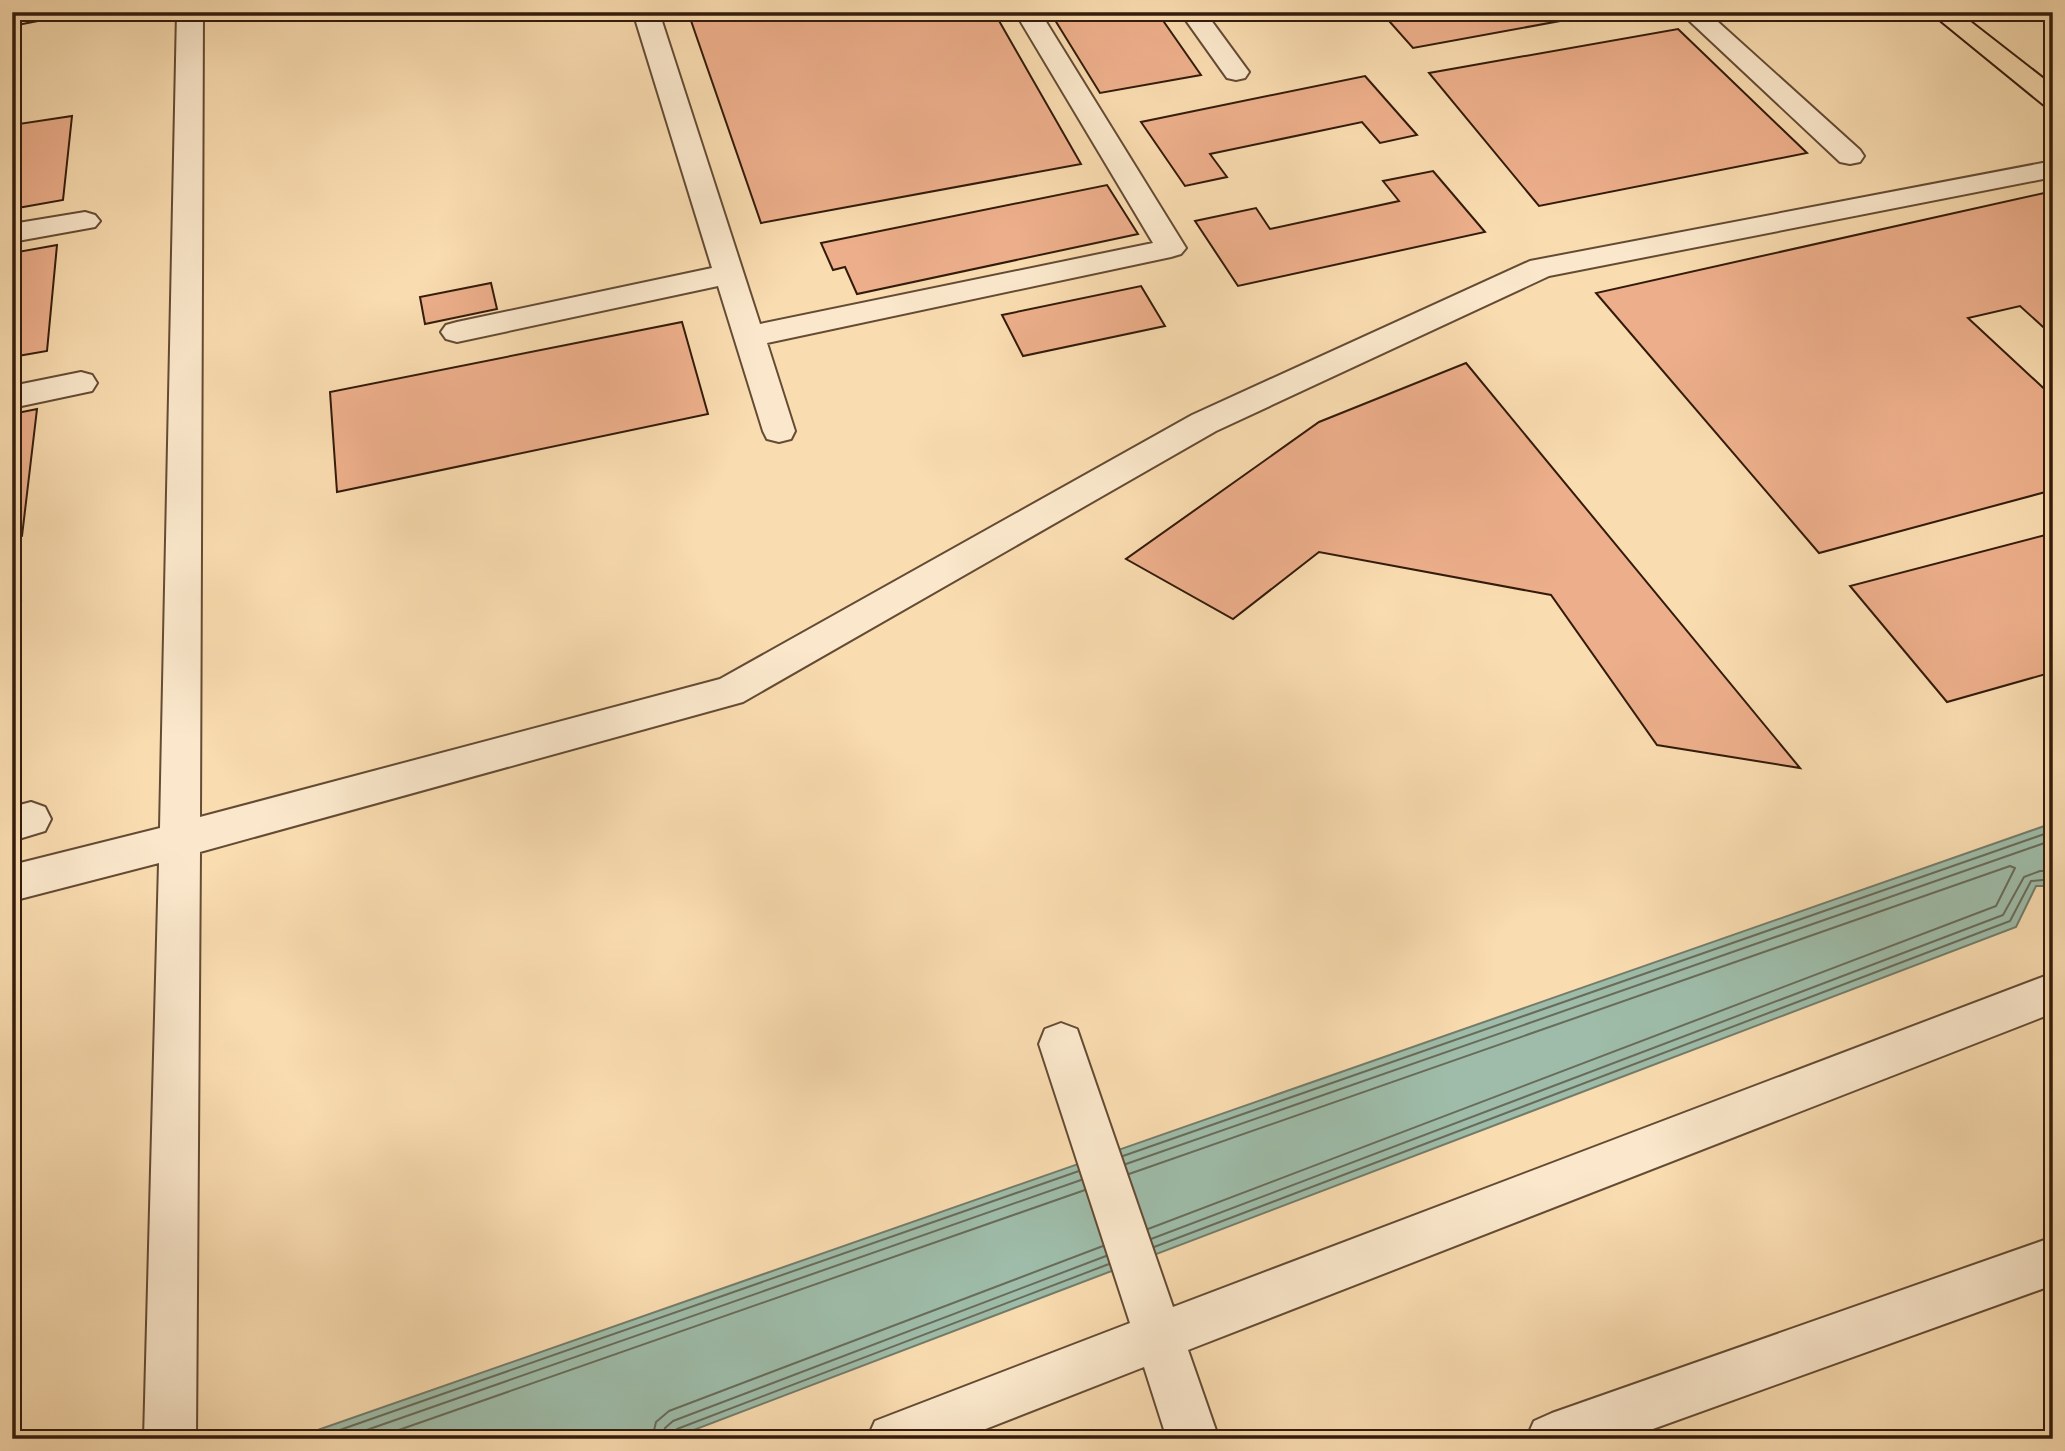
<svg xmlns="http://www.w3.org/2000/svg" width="2065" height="1451" font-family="'IM FELL English',serif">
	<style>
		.water { fill: #9ebca9; stroke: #737c6a; stroke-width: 2 }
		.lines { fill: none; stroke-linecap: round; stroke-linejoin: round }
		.shore { stroke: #686c5a; stroke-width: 2 }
		.building { fill: #edaf8b; stroke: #331b0b; stroke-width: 2 }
		.minor-casing { stroke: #644b34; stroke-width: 4 }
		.major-casing { stroke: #331b0b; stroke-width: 4 }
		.minor { fill: #fbe8cc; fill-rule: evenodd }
		.major { fill: #f9dcb0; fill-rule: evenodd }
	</style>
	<rect width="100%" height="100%" fill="#f9dcb0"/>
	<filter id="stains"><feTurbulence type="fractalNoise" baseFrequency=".00286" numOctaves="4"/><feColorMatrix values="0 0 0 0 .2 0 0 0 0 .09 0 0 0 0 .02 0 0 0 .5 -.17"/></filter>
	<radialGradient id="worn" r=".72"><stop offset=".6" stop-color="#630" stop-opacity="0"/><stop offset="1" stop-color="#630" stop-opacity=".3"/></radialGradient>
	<!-- water -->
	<path class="water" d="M2053 823V886H2036L2016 927 670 1439H292Z"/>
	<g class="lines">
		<!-- shore -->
		<path class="shore" d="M1123 1156 2053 831
			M1126 1164 2053 840
			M1129 1174 2010 866 2015 868 1996 906 1148 1229
			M1151 1239 2003 915 2024 877 2040 871H2053
			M1154 1247 2010 921 2031 881 2053 879
			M314 1439 1079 1171
			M341 1439 1081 1180
			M373 1439 1085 1190
			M652 1439 656 1422 669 1411 1103 1246
			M663 1439 665 1428 673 1421 1106 1256
			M671 1439 677 1429 1109 1264"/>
	</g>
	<!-- building -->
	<path class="building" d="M688 12H994L1081 164 761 223Z
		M1050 12H1157L1201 75 1100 93Z
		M1381 12H1609L1413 48Z
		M1678 29 1807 153 1539 206 1429 73Z
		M1365 76 1417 135 1380 143 1362 122 1210 154 1227 177 1185 186 1141 122Z
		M72 116 63 200 12 209V125Z
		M1433 171 1485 232 1238 286 1195 221 1256 208 1270 229 1399 201 1383 181Z
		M1107 185 1138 234 857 294 845 267 833 270 821 243Z
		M2044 193 2053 201V336L2020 306 1968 318 2053 397V490L1819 553 1596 293Z
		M57 245 47 351 12 357V253Z
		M491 283 497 309 425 324 420 297Z
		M1141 286 1165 326 1023 356 1002 315Z
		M682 322 708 414 337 492 330 392Z
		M1466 363 1800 768 1657 745 1551 595 1319 552 1233 619 1126 559 1319 422Z
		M37 409 22 536 12 538V414Z
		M2053 533V672L1947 702 1850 586Z
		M21 602 12 691V604Z"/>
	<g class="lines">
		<defs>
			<path id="minor" d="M177 12H203L200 817 720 679 1192 415 1530 261 2053 161V177L1549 276 1216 431 743 702 200 852 196 1439H144L159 863 12 901V865L160 828Z
				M633 12H659L760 324 1153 243 1015 12H1040L1186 248 1181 254 1171 257 767 343 795 431 791 439 779 442 767 439 763 431 718 286 457 342 446 339 441 332 446 325 457 322 712 268Z
				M1180 12H1205L1249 72 1245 78 1236 80 1227 78Z
				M1680 12H1707L1860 150 1864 156 1860 162 1850 164 1840 162Z
				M85 212 95 215 100 221 95 227 12 242V224Z
				M81 372 92 375 97 383 92 391 12 408V386Z
				M31 802 45 807 51 819 45 831 12 841V807Z
				M2053 973V1013L1188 1350 1219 1439H1167L1144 1367 960 1439H867L875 1421 1130 1323 1039 1044 1045 1029 1061 1023 1077 1029 1173 1307Z
				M2053 1237V1285L1625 1439H1526L1534 1421 1552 1413Z"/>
			<path id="major" d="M12 12H56L53 17 12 25Z
				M1930 12H1958L2053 86V107L2044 105Z"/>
		</defs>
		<!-- minor casing -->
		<use href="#minor" class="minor-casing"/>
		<!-- major casing -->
		<use href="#major" class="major-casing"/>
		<!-- minor -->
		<use href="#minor" class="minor"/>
		<!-- major -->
		<use href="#major" class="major"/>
	</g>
	<!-- margin -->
	<rect width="2065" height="1451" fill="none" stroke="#f9dcb0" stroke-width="42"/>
	<rect x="14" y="14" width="2037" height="1423" fill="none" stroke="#331b0b" stroke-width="3.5"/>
	<rect x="21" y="21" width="2023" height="1409" fill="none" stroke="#331b0b" stroke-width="2"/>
	<rect width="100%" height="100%" filter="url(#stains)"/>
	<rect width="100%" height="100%" fill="url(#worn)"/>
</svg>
